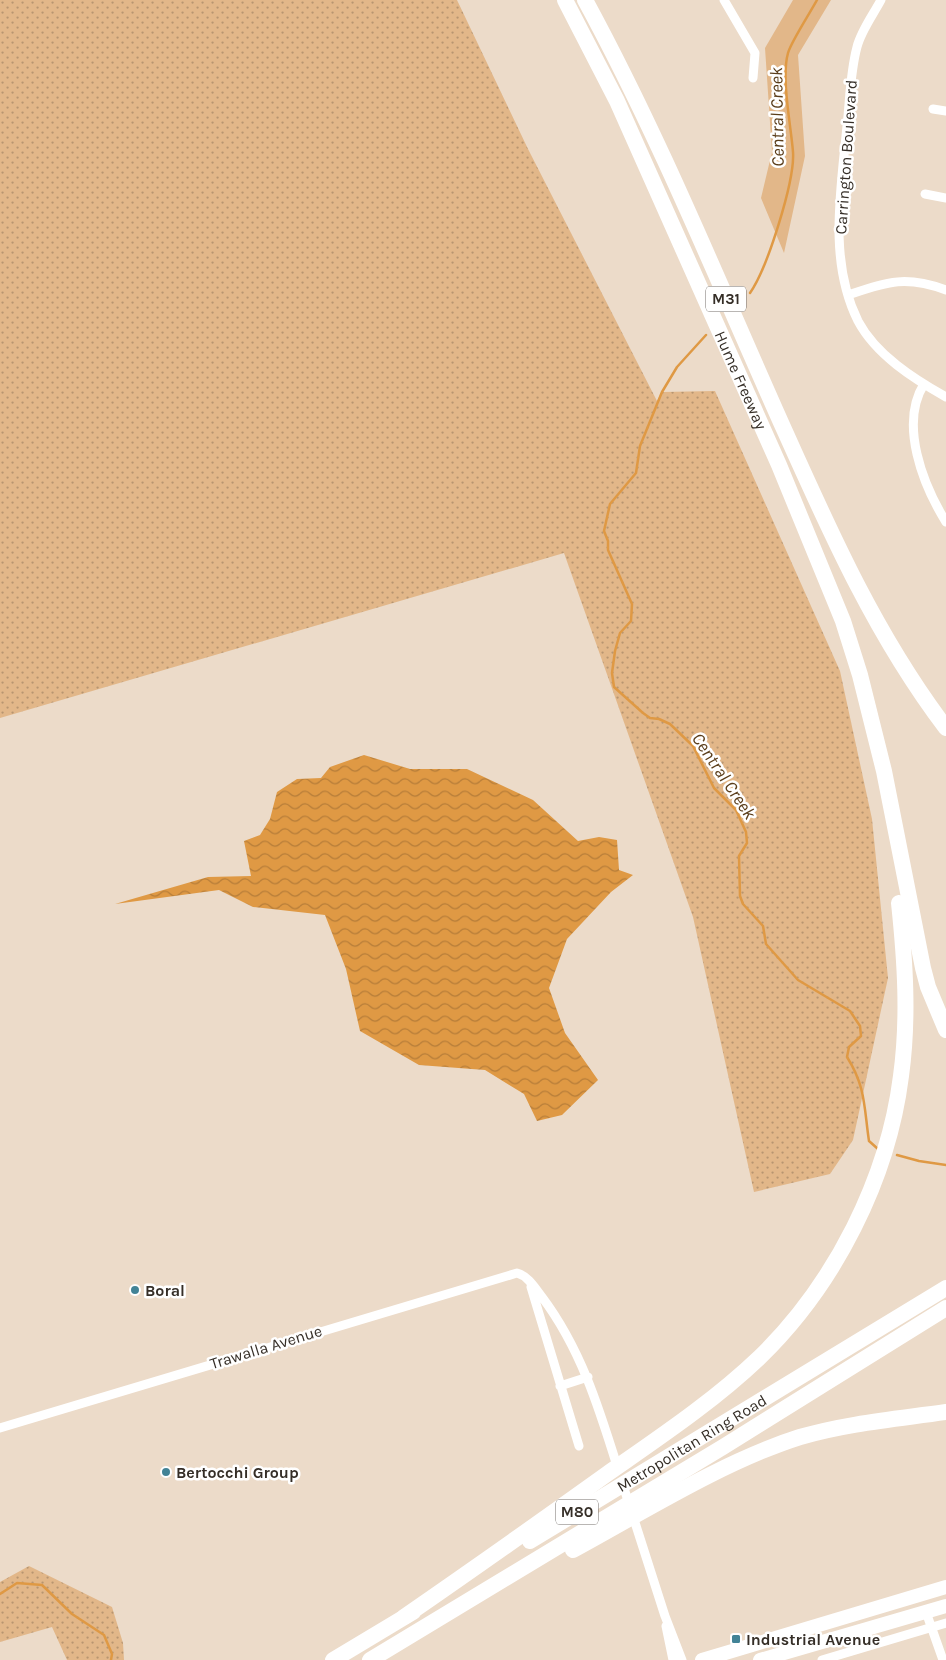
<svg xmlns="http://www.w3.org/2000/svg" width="946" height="1660" font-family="Karla,sans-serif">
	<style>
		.grass { fill: url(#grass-dots) }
		.park { fill: #e2b789 }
		.water { fill: url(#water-waves) }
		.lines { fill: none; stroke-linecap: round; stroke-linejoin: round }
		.stream { stroke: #df9944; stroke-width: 2.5 }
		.minor { stroke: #fff; stroke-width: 9 }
		.primary { stroke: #fff; stroke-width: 14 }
		.motorway { stroke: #fff; stroke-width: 16 }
		.poi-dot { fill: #428396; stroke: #fff; stroke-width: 2 }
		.labels { text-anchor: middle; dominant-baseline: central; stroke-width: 5; stroke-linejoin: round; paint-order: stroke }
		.shield { fill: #fff; stroke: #726d68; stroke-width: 1 }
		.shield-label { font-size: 15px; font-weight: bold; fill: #352e27 }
		.street-label { font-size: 16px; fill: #352e27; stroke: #fff }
		.poi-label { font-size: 16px; font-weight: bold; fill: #352e27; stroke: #fff; text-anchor: start }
		.water-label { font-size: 18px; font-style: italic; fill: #5b3e1b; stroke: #fff }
	</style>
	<defs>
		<pattern id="grass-dots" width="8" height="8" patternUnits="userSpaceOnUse" patternTransform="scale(1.25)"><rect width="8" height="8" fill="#e2b789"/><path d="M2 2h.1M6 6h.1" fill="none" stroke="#b89570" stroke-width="1.8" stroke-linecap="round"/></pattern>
		<pattern id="water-waves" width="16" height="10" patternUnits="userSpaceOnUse" patternTransform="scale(1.25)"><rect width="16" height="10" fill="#df9944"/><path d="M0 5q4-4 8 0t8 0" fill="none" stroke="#b67d39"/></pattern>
	</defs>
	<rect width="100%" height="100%" fill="#ecdbc9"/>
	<!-- grass -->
	<path class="grass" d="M0 0H457L528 149 657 401 662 392 715 391 840 671 872 819 888 978 853 1140 830 1174 754 1192 693 917 564 553 0 718Z
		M29 1566 112 1607 123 1643 124 1660H67L52 1627 0 1642V1582Z"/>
	<!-- park -->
	<path class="park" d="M793 0H831L798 55 805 156 784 253 761 198 772 152 765 48Z"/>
	<!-- water -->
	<path class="water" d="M364 755 410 769H467L533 800 578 841 599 837 617 840 619 870 633 875 611 892 567 939 549 988 565 1033 598 1080 562 1115 537 1121 524 1094 485 1070 419 1065 360 1031 346 969 325 915 253 907 219 890 115 904 208 877 251 876 244 841 260 835 270 819 277 792 297 779 321 778 330 767Z"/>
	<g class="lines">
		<!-- stream -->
		<path class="stream" d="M750 293C767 269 795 181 793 152 791 126 781 78 788 53 791 42 810 13 817 0
			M706 335 677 367 662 392 640 446 636 473 610 504 604 531 608 541V550L632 604 631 621 620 633 615 651 612 673 614 687 643 713 650 718 659 719 670 724 693 746 714 788 736 810 746 832 747 843 739 856 740 896 743 904 763 926 766 944 798 980 850 1011 860 1026 861 1036 849 1047 847 1057C866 1087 864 1108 869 1141L878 1149
			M897 1155 919 1161 946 1165
			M0 1594 17 1583 42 1585 72 1614 104 1635 112 1654 111 1660"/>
		<!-- minor -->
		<path class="minor" d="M724 0 755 53 753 78
			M881 0C873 15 861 31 857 47 850 73 850 100 847 126 841 190 828 261 858 321 876 355 914 379 946 397
			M933 109 946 111
			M925 194 946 198
			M848 295C887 282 905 275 946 290
			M924 384C899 424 923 485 946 522
			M531 1287 579 1446
			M560 1386 588 1377
			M0 1428 517 1273C528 1276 535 1288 542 1297 581 1349 599 1408 618 1469
			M622 1482 665 1616 682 1660
			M926 1612 943 1660
			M666 1626 673 1660
			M822 1660 946 1623"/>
		<!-- primary -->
		<path class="primary" d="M702 1660 946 1587
			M760 1660 946 1606"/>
		<!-- motorway -->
		<g class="motorway">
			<path id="s1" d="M565 0 617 101 779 465 843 621 860 675 884 771 923 968 928 987 946 1030"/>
			<path d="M585 0C660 138 719 284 783 427 830 532 876 636 946 728"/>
			<path id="s2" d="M530 1541 946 1288"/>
			<path d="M573 1550C643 1512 724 1461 800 1437 848 1423 897 1419 946 1412"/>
			<path d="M404 1617C472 1570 540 1522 607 1474 660 1437 714 1401 760 1357 835 1284 888 1179 901 1076 909 1018 905 960 899 903"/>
			<path d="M333 1660 413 1612"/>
			<path d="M370 1660 723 1447 946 1308"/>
		</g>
	</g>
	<!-- markers -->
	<g class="poi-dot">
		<circle cx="135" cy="1290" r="5"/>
		<circle cx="166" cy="1472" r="5"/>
		<rect x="731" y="1634" width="10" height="10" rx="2.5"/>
	</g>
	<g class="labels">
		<!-- shield labels -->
		<g class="shield">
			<rect x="706" y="286.5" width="40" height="25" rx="4"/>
			<rect x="556" y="1499.5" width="42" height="25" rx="4"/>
		</g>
		<g class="shield-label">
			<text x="726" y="299">M31</text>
			<text x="577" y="1512">M80</text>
		</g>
		<!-- street labels -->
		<g class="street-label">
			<text transform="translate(846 157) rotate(-86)">Carrington Boulevard</text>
			<text stroke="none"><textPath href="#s1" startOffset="419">Hume Freeway</textPath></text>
			<text transform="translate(266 1347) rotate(-17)">Trawalla Avenue</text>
			<text stroke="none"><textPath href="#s2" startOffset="189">Metropolitan Ring Road</textPath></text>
		</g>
		<!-- poi labels -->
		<g class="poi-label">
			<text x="145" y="1290">Boral</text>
			<text x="176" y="1472">Bertocchi Group</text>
			<text x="746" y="1639">Industrial Avenue</text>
		</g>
		<!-- water labels -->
		<g class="water-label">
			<text transform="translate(777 117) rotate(-91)">Central Creek</text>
			<text transform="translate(724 776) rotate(56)">Central Creek</text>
		</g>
	</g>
</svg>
